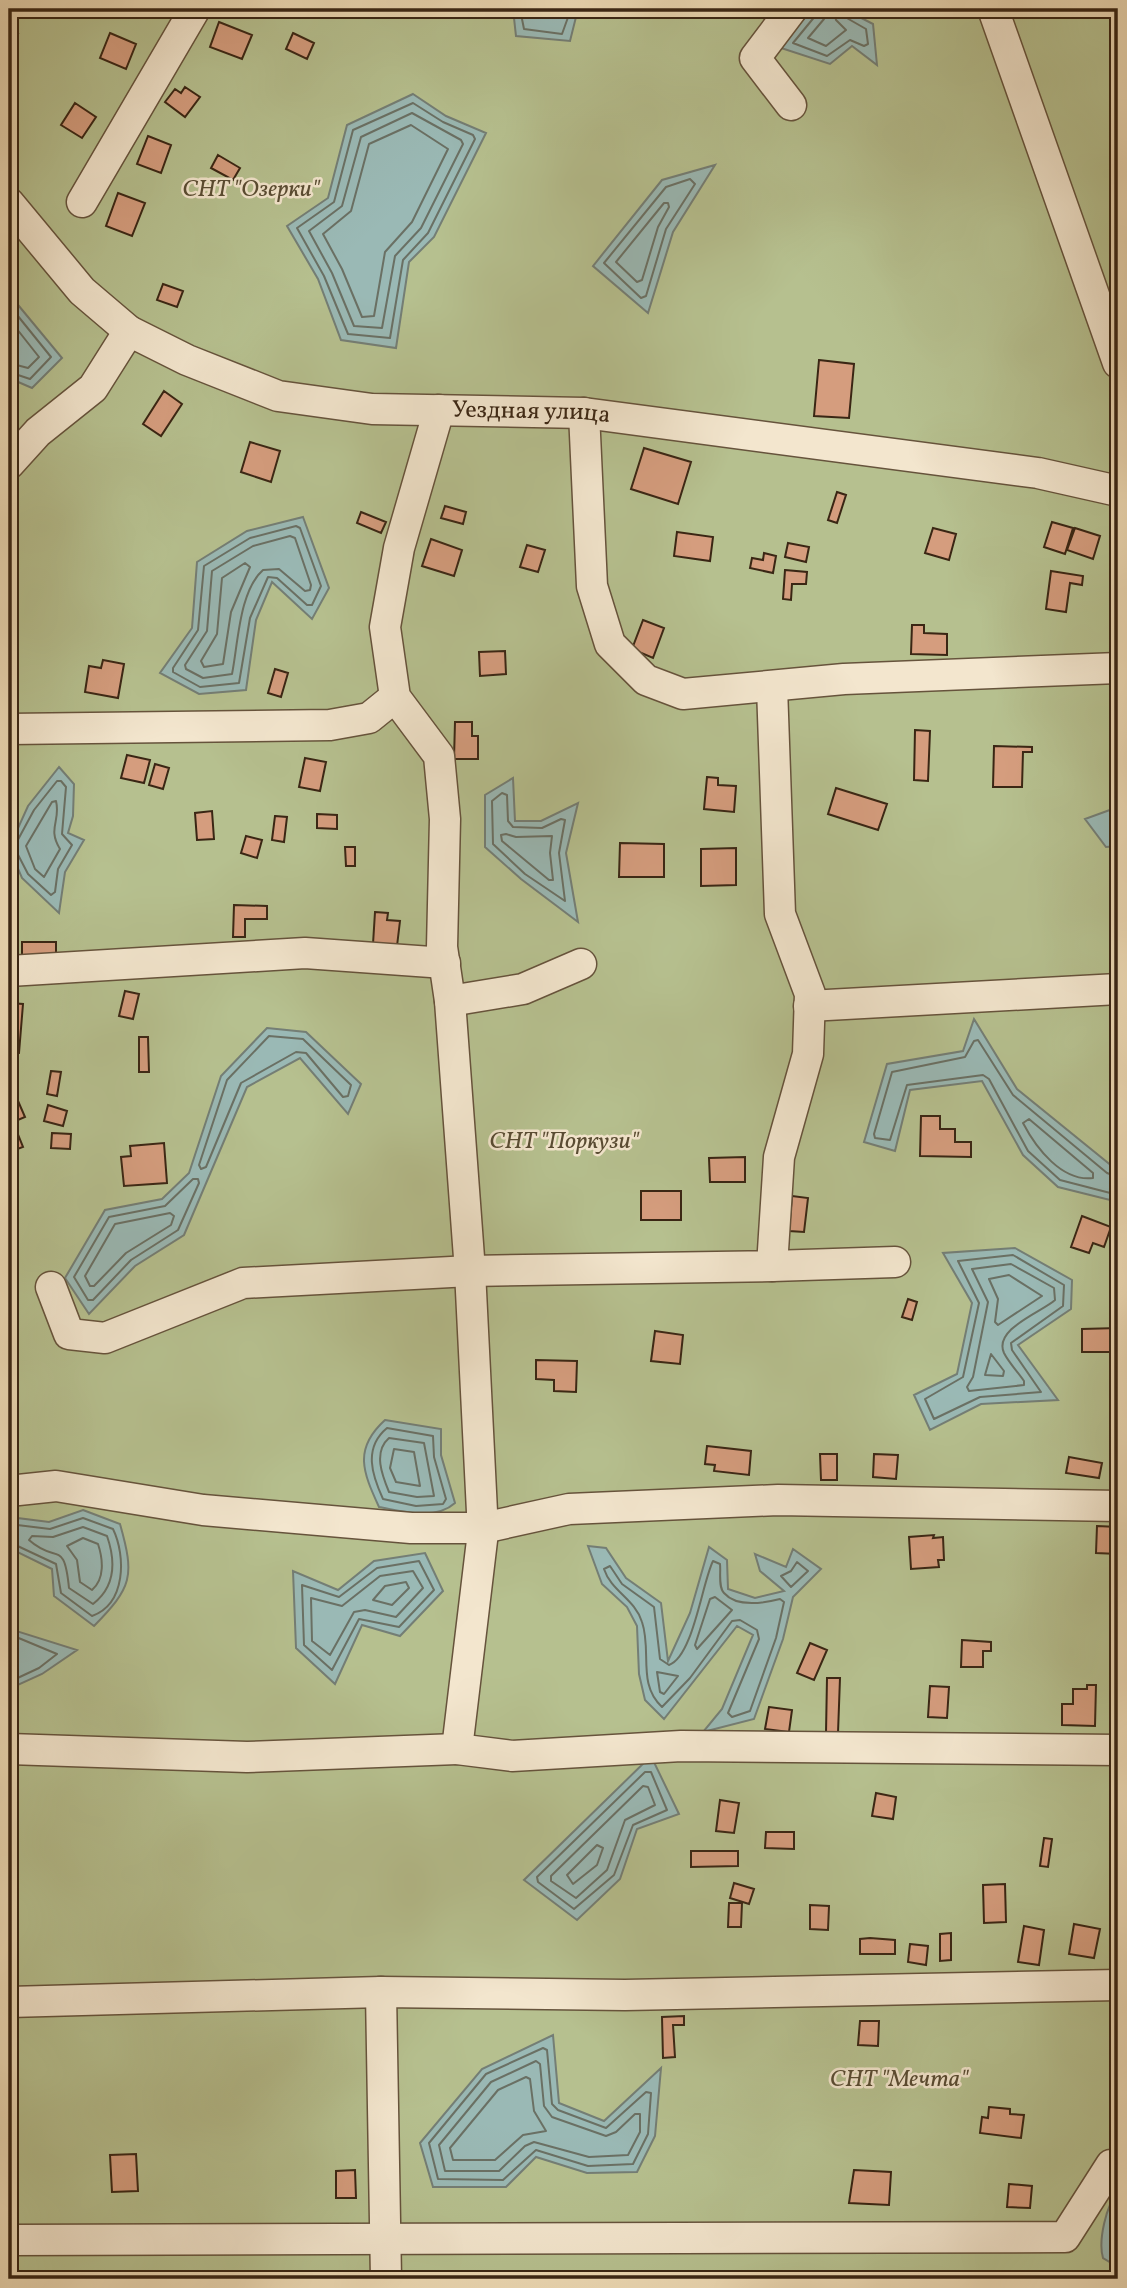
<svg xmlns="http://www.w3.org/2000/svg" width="1127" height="2288" font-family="Vollkorn,serif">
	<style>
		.green { fill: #b6c08f; stroke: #787352; stroke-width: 2 }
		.water { fill: #9ab9b5; stroke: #747e75; stroke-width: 2 }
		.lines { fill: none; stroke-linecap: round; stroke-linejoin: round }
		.shore { stroke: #6a7064; stroke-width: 2 }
		.building { fill: #d59d7e; stroke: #3a2614; stroke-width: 2 }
		.minor-casing { stroke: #66533c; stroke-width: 33 }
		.minor { stroke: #f3e6ce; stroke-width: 30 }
		.labels { text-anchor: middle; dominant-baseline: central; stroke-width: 5; stroke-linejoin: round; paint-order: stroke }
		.park-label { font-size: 24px; font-style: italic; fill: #594c33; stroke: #f3e6ce }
		.street-label { font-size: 24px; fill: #3a2614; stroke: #f3e6ce }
	</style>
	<rect width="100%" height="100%" fill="#ecd9b4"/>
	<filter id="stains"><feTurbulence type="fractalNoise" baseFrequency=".00286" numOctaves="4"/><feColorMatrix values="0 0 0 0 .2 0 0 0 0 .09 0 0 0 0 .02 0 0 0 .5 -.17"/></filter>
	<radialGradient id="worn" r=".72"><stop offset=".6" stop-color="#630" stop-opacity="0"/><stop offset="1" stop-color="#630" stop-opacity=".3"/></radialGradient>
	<!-- green -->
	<path class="green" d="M9 9H1118V2279H9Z"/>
	<!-- water -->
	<path class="water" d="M513 9H578L570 41 516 36Z
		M813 9H844L873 24 877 65 852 46 830 64 778 47Z
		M413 94 446 116 486 133 434 237 409 262 396 348 341 340 318 279 287 226 328 198 347 125Z
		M715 165 673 232 648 313 593 266 662 180Z
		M9 294 62 358 32 388 9 378Z
		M303 517 329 588 312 619 272 582 256 620 246 690 199 694 160 673 192 628 197 562 247 531Z
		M59 767 74 784 73 816 68 833 84 840 65 872 59 913 22 878 9 848 28 806Z
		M513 778 515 821H541L578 803 566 853 578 922 521 879 485 847V795Z
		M1118 807V846L1106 847 1085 819Z
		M974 1019 1017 1089 1118 1171V1202L1058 1187 1023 1155 982 1081 910 1090 895 1151 864 1142 887 1064 963 1051Z
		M267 1028 306 1032 361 1084 348 1114 300 1058 247 1087 184 1235 135 1266 89 1314 65 1278 105 1210 162 1199 189 1173 221 1076Z
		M1015 1248 1072 1280 1071 1309 1018 1345 1058 1400 981 1404 930 1430 914 1395 957 1374 972 1303 943 1253Z
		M385 1420 441 1429V1455L455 1503C435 1521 402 1511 379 1507 363 1472 353 1449 385 1420Z
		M83 1510 120 1524C135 1577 132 1587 94 1626L54 1596 52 1569 9 1548V1517L49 1522Z
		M588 1546 606 1548 626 1578 661 1603 668 1661 690 1613 709 1547 727 1560 728 1589 755 1598 784 1591 760 1571 755 1554 786 1567 793 1549 821 1569 793 1597 783 1639 754 1719 703 1732 722 1709 753 1635 737 1626 664 1719 645 1700 639 1674 637 1626 627 1607 602 1584Z
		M425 1553 443 1591 400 1636 362 1625 335 1684 296 1648 293 1571 338 1590 374 1561Z
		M9 1623 16 1631 77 1650 42 1674 9 1689Z
		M651 1756 679 1814 637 1829 620 1879 577 1920 524 1880Z
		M553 2035 559 2103 604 2121 661 2068 655 2136 637 2172 587 2173 536 2157 506 2187H433L420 2143 482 2069Z
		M1118 2192V2267L1103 2258C1098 2241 1106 2205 1118 2192Z"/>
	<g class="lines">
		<!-- shore -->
		<path class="shore" d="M520 9 524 29 562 34 571 9
			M817 9 816 15 793 43 827 56 850 40 864 46 868 44 866 29 845 17 842 9
			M826 9 824 19 808 38 826 46 846 30 836 20 834 9
			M413 103 443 122 473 135 475 139 428 233 403 260 390 338 348 334 324 276 297 228 334 202 353 130Z
			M412 113 461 140 463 144 421 228 395 256 382 328 354 326 332 273 309 231 342 206 361 137Z
			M411 125 448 149 412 222 385 252 374 316 362 317 342 269 323 234 351 211 369 144Z
			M690 179 695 184 666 229 646 296 641 298 604 263 666 187Z
			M664 203H668L669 207 658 227 642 280 637 282 616 262Z
			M9 305 51 357 30 379 9 372
			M9 319 39 357 28 368 9 363
			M296 526 300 528 321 586 312 605H307L277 578 268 577 250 618 239 683 200 687 173 672V668L198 630 204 566 250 538Z
			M290 536 295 538 311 585 310 590 305 591 279 569 263 570C239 591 238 645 232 674L203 678 186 669 185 665 207 631 212 571 253 546Z
			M245 563 250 567 231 612 223 664 204 667 201 661 217 634 222 578Z
			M57 781H61L66 787 62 834 72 845 58 869 55 892 51 895 28 874 14 847 34 810Z
			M502 793 507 795 508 821 513 827 542 828 561 819 565 820 559 853 565 901 525 874 493 844 492 801Z
			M56 801C61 821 47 828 60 849L44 877 35 869 26 846 52 802Z
			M506 834 516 837 552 836 550 853 553 880H549L502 841 501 835Z
			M269 1036 303 1039 351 1085 348 1096 343 1097 306 1053 296 1052 241 1083 206 1167 201 1169 199 1165 227 1080Z
			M1029 1119 1093 1173V1178C1062 1182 1036 1148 1023 1123Z
			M1118 1177 1107 1173 1013 1095 978 1040 974 1041 965 1057 892 1072 874 1134 875 1138 890 1140 907 1085 983 1075 989 1079 1028 1151 1060 1180 1118 1195
			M193 1179H198L199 1183 178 1230 131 1260 93 1300H88L74 1277 109 1217 165 1206Z
			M170 1213 174 1216 171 1225 126 1253 94 1286H90L85 1276 115 1224Z
			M1013 1255 1064 1285 1063 1306 1011 1343 1012 1350 1041 1392 980 1397 934 1419 925 1399 963 1377 979 1303 958 1261Z
			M1011 1264 1054 1288 1055 1300C1042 1312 993 1329 1004 1353 1009 1363 1018 1372 1024 1381V1385L969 1391 967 1387 973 1377 988 1302 972 1269Z
			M1009 1275 1042 1296 998 1325 995 1322 998 1299 989 1279Z
			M991 1354 1004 1371 1003 1376 985 1375Z
			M387 1428 433 1436 434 1457 446 1499 443 1504 416 1506 383 1499C372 1475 363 1448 387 1428Z
			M389 1438 424 1443 434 1496 417 1497 389 1492C382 1475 373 1452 389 1438Z
			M394 1449 414 1452 420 1486 396 1482 390 1468Z
			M9 1524 50 1529 83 1518 113 1529C126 1556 126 1604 92 1616L61 1593 56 1564 9 1542
			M83 1527 107 1536C116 1562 115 1587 93 1604L69 1588C64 1538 57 1565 29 1540L32 1536 53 1537Z
			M83 1538 98 1544C103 1559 105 1579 92 1590L80 1582 77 1560 67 1546Z
			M419 1561 434 1590 399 1627 359 1619 332 1670 304 1645 302 1585 339 1597 377 1568Z
			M713 1561 720 1564C721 1572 718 1587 724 1593 737 1608 764 1603 780 1599L784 1602 776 1638 750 1711 732 1717 728 1713 759 1639 757 1630 740 1620 732 1621 690 1678 662 1707C637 1684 652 1651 642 1622 635 1599 611 1591 604 1569L610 1566 622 1584 654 1607 660 1659 669 1665C693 1657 702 1583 713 1561Z
			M797 1562 808 1571 791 1587 781 1576 791 1571Z
			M413 1571 423 1588 396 1617 365 1610 354 1612 330 1655 312 1641 311 1598 342 1606 380 1576Z
			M406 1582 409 1588 392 1605 373 1600 385 1586Z
			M715 1597 732 1610 697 1649 695 1645 710 1599Z
			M9 1634 57 1654 39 1668 9 1682
			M657 1672 678 1676 664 1694 660 1692Z
			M645 1772H651L667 1810 633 1825 614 1875 574 1909 538 1882 537 1877Z
			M643 1786 648 1787 655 1805 625 1820 607 1870 576 1898 551 1881V1876Z
			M597 1845 603 1848 597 1865 573 1884 567 1875Z
			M543 2048 547 2050 552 2104 558 2110 606 2128 646 2092 651 2093 648 2134 633 2164 588 2166 536 2150 503 2180 438 2179 429 2143 486 2074Z
			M536 2061 540 2064 544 2106 552 2117 606 2136 616 2132 635 2114H640V2132L628 2155 589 2157 534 2142 525 2146 499 2171H445L439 2145 491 2082Z
			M526 2077 530 2079 534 2111 546 2131 523 2135 495 2160H453L450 2148 498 2090Z"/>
	</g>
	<!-- building -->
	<path class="building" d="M219 22 252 35 242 59 210 47Z
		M9 30 18 34 11 46 9 45Z
		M110 33 136 44 126 69 100 58Z
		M293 33 314 43 307 59 286 49Z
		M185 87 200 97 185 117 165 102 175 89 181 93Z
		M75 103 96 117 82 138 61 125Z
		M148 136 171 145 161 173 137 164Z
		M218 155 240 168 233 180 211 168Z
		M118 193 145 203 132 236 106 226Z
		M163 284 183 291 177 307 157 300Z
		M819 360 854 364 849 418 814 416Z
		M164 391 182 404 161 436 143 424Z
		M250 442 280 451 271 482 241 472Z
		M644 448 691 462 678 504 631 489Z
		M837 492 846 495 837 523 828 520Z
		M445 506 466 512 463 524 441 518Z
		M361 512 386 522 381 533 357 523Z
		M1052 522 1073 528 1065 554 1044 547Z
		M933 528 956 534 949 560 925 553Z
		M1075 528 1100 536 1093 559 1067 550Z
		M677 532 713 537 710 561 674 556Z
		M431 539 462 550 454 576 422 566Z
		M788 543 809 547 806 562 785 557Z
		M527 545 545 550 538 572 520 567Z
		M764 553 776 556 773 573 750 568 752 558 763 560Z
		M785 570 807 572 806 584H792L791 600 783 599Z
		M1051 571 1083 576 1082 585 1070 583 1066 612 1046 609Z
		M643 620 664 628 653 658 632 649Z
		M912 625H924V633L947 634V655L911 654Z
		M505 651 506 674 480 676 479 652Z
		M103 660 124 664 118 698 85 692 89 666 101 668Z
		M275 669 288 673 281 697 268 693Z
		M455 722H472V736H478V759H454Z
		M915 730 930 731 928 781 914 780Z
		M994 746 1032 747V752H1023L1022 787H993Z
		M127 755 150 760 144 783 121 778Z
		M305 758 326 762 320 791 299 787Z
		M155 764 169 768 163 789 149 785Z
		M707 777 718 778V785L736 786 734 812 704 809Z
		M836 788 887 804 878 830 828 814Z
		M212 811 214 839 197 840 195 813Z
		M317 814 337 815V829L317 828Z
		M275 816 287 817 284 842 272 840Z
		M246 836 262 840 257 858 241 853Z
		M620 843 664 844V877H619Z
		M345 847H355V866H346Z
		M736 848V885L701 886V849Z
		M234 905 267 906V919H245V937H233Z
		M375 912 388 913 387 920 400 921 397 946 373 944Z
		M22 942H56V957H22Z
		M125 991 139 994 133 1019 119 1016Z
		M9 1003 23 1004 19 1053 9 1052Z
		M139 1037H148L149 1072H139Z
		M51 1071 61 1072 57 1096 47 1094Z
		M15 1094 25 1117 13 1122 23 1147 9 1152V1097Z
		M48 1105 67 1111 63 1126 44 1121Z
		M921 1116H940V1129H955V1142H971V1157L920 1156Z
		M52 1133 71 1134 70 1149 51 1148Z
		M164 1143 167 1183 124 1186 121 1157 131 1156 130 1146Z
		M745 1157V1182H710L709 1158Z
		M641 1191H681V1220H641Z
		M792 1196 808 1198 804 1232 789 1231Z
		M1082 1216 1111 1227 1104 1247 1093 1243 1089 1253 1071 1247Z
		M908 1299 917 1302 912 1320 902 1317Z
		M1118 1328V1352H1082V1329Z
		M655 1331 683 1335 680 1364 651 1361Z
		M536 1360 577 1361 576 1392 554 1391V1380L536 1379Z
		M707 1446 751 1451 749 1475 714 1471 715 1465 705 1464Z
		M820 1454H837V1480H821Z
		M874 1454 898 1455 896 1479 873 1477Z
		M1069 1457 1102 1463 1099 1478 1066 1473Z
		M1097 1526 1118 1527V1554L1096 1553Z
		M934 1535 933 1538 943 1537 944 1560H938L939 1567 911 1569 909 1537Z
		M962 1640 991 1642V1651H983V1667H961Z
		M810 1643 827 1650 814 1680 797 1673Z
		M827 1678H840L838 1733H826Z
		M1087 1685H1096L1095 1726 1062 1725V1704H1073V1689H1087Z
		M930 1686 949 1687 947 1718 928 1717Z
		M1118 1686V1721L1113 1720Z
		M769 1707 792 1710 789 1732 765 1729Z
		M876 1793 896 1797 893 1819 872 1816Z
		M720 1800 739 1803 734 1833 716 1831Z
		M766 1832H794V1849L765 1848Z
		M1044 1838 1052 1839 1048 1867 1040 1866Z
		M691 1851H738V1866L691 1867Z
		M734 1883 754 1889 749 1904 730 1898Z
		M1005 1884 1006 1922 984 1923 983 1885Z
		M729 1903H742L741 1927H728Z
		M810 1905 829 1906 828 1930 810 1929Z
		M1074 1924 1100 1929 1094 1958 1069 1954Z
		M1024 1926 1044 1930 1039 1965 1018 1962Z
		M951 1933V1960L940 1961V1934Z
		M870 1938 895 1940V1954H860V1939Z
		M910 1944 928 1946 926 1965 908 1962Z
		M684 2016V2025H673L675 2057 663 2058 662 2017Z
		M860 2021H879L878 2046 858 2045Z
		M989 2107 1010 2109V2114L1024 2115 1021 2138 980 2133 982 2117 988 2118Z
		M136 2154 138 2191 112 2192 110 2155Z
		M355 2170 356 2198H336V2171Z
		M854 2170 891 2172 889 2205 849 2203Z
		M1009 2184 1032 2186 1030 2208 1007 2207Z
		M1020 2272 1038 2276 1037 2279H1018Z"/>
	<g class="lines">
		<defs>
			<g id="minor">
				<path d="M993 9 1118 363"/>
				<path d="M791 105 755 58 792 9"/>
				<path d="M82 202 195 9"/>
				<path id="s1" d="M9 203 82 291 129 331 187 360 278 396 372 409 584 413 1038 473 1118 491"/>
				<path d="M439 410 399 548 385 627 395 697 439 756 445 819 442 947 450 1001 470 1271 483 1532 457 1749 512 1756 681 1746 1118 1750"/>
				<path d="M584 413 592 586 610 644 646 680 683 694 844 679 1118 668"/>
				<path d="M9 464 38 432 93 388 129 331"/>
				<path d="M9 729 330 725 369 718 395 697"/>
				<path d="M9 971 305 953 445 963"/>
				<path d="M450 1001 523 989 581 964"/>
				<path d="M809 1006 1118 989"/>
				<path d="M772 1266 895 1262"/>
				<path d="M51 1287 69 1334 105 1338 243 1283 470 1271 772 1266 779 1157 808 1054 810 994 780 914 772 687"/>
				<path d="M9 1491 56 1486 203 1510 411 1528H483L569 1509 778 1500 1118 1506"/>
				<path d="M9 1749 247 1757 457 1749"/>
				<path d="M381 1992 386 2279"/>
				<path d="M9 2002 381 1992 625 1995 1118 1985"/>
				<path d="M9 2240 1065 2237 1111 2165 1118 2166"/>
			</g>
		</defs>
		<!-- minor casing -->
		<use href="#minor" class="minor-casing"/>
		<!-- minor -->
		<use href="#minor" class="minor"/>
	</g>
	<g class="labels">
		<!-- park labels -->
		<g class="park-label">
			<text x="251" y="190">СНТ "Озерки"</text>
			<text x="564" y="1142">СНТ "Поркузи"</text>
			<text x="899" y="2080">СНТ "Мечта"</text>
		</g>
		<!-- street labels -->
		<g class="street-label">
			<text stroke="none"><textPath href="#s1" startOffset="593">Уездная улица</textPath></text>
		</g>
	</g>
	<!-- margin -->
	<rect width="1127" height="2288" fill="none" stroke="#ecd9b4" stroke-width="35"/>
	<rect x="10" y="10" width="1106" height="2267" fill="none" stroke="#3a2614" stroke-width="3.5"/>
	<rect x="18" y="18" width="1092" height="2253" fill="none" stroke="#3a2614" stroke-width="2"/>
	<rect width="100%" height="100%" filter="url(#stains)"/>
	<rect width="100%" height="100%" fill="url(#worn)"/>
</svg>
